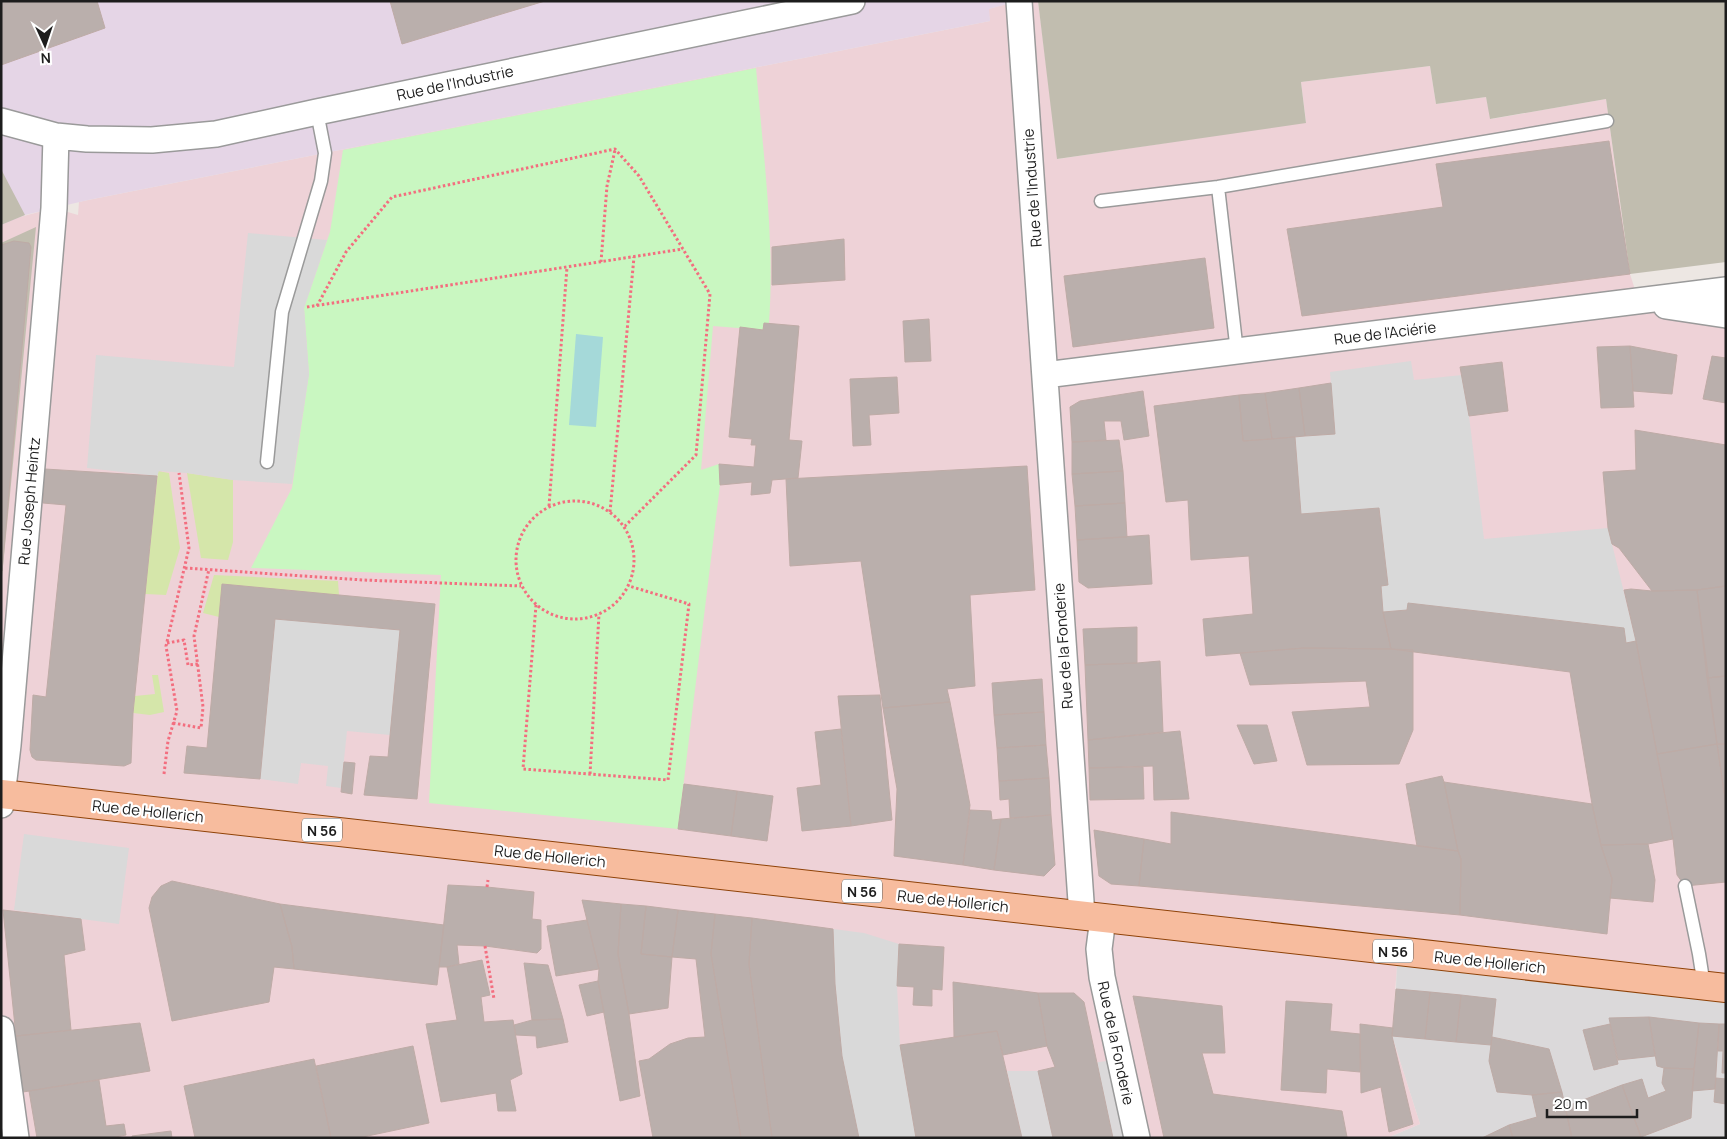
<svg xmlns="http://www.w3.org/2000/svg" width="1727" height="1139" font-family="Manrope,sans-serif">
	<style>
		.residential { fill: #dbd9da }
		.commercial { fill: #eed2d7 }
		.industrial { fill: #e5d5e6 }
		.construction { fill: #c1bdaf }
		.grass { fill: #d5e6aa }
		.park { fill: #c9f7c1 }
		.parking { fill: #d9d9d9 }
		.water { fill: #a5d9d9 }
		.building { fill: #baafac; stroke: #beaba6 }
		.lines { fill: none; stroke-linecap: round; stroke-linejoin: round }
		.lane-casing { stroke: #9a9a9a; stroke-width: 15 }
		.street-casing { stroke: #9a9a9a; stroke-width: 28 }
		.primary-casing { stroke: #8f4207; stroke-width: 30 }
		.path { stroke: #f36e7f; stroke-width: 3; stroke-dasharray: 2.5 2.5; stroke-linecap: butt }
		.lane { stroke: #fff; stroke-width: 12 }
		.street { stroke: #fff; stroke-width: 25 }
		.primary { stroke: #f7bc9e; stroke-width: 28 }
		.labels { text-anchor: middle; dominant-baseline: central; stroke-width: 4.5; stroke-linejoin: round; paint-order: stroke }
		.shield { fill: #fff; stroke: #616161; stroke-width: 1 }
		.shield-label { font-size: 14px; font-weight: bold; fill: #1d1d1d }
		.street-label { font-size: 15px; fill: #1d1d1d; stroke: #fff }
	</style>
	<rect width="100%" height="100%" fill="#ede7e3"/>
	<!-- residential -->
	<path class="residential" d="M1397 951 1726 988V1138H1387L1420 1124 1392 1036 1396 989Z
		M1121 1058 1136 1138H1022L1007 1071H1038Z"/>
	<!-- commercial -->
	<path class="commercial" d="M1018 1H1038L1058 159 1306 122 1301 82 1430 66 1436 104 1486 97 1491 119 1606 99 1630 274 1639 302 1726 315V988L1398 951 1392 1036 1420 1124 1387 1138H1136L1120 1059 1038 1071H1007L1022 1138H1V225L16 218 54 208 78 215 79 202 88 200 990 21 988 9Z"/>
	<!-- industrial -->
	<path class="industrial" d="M1 1H1018L989 9 990 21 88 200 25 215 1 225Z"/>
	<!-- construction -->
	<path class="construction" d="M1038 1H1726V262L1630 274 1606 99 1490 119 1486 97 1436 104 1430 66 1301 82 1306 123 1057 159Z
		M1 169 25 215 1 225Z
		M36 227 1 587V243Z"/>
	<!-- grass -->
	<path class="grass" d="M158 471 169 473 180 548 166 595 145 594Z
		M187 473 233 480V542L228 560 201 558Z
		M214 575 338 581 339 595 222 584 219 617 203 613Z
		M152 675H158L164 712 150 715 133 713 135 696 155 694Z"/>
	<!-- park -->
	<path class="park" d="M756 68C763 153 775 238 769 323H764L763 330 713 326 701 470 719 464 720 485 678 829 429 803 441 575 251 568 292 488 309 374 304 308 330 232 343 150Z"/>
	<!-- parking -->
	<path class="parking" d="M248 233 327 240 304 308 309 374 292 484 233 480 187 473 159 471 157 476 87 468 96 355 234 367Z
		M1411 361 1414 380 1462 375 1469 416 1484 539 1608 528 1636 641 1626 643 1624 629 1408 604 1407 610 1383 612 1381 586 1388 585 1379 508 1301 514 1295 437 1335 434 1330 372Z
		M275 619 400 630 390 735 347 731 341 788 326 786 328 766 301 763 298 784 260 779Z
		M24 834 129 848 119 924 14 910Z
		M833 929 864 933 899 944 897 986 900 1045 916 1138H859L842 1056 835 984Z"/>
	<!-- water -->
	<path class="water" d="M576 334 603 337 596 427 569 425Z"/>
	<!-- building -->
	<path class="building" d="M1 1H97L105 28 1 65Z
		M390 1H545L402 44Z
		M1609 141 1630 274 1302 316 1287 229 1443 207 1436 164Z
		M844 239 845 280 772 285V247Z
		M14 241 29 243 31 247 2 571 1 245Z
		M1205 258 1214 328 1073 347 1064 276Z
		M929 319 931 361 905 362 903 321Z
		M764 323 799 326 789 440 802 441 798 478 772 480 770 493 751 495 752 482 720 485 719 464 754 467 756 445H751L752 439 729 437 740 327 763 330Z
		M1630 346 1634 407 1601 408 1597 347Z
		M1630 346 1677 355 1672 394 1633 391Z
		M1712 356 1726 358V403L1703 399Z
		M1502 362 1508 411 1469 416 1460 367Z
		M897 377 899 413 869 415 871 445 853 446 850 379Z
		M1331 383 1335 434 1305 436 1299 388Z
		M1299 388 1305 436 1272 439 1265 393Z
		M1143 391 1149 436 1124 440 1121 421H1104L1106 440 1072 442 1070 407 1080 401Z
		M1265 393 1272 439 1243 441 1239 395Z
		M1239 395 1243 441 1295 437 1301 514 1379 508 1388 585 1381 586 1383 612 1391 649 1304 648 1206 656 1203 619 1253 614 1249 556 1191 560 1188 500 1166 502 1154 406Z
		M1635 430 1726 445V586L1697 590 1652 591 1619 548 1612 544 1608 528 1603 472 1636 470Z
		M1119 440 1123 471 1072 474V442Z
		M1027 466 1035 590 970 595 975 686 947 689 950 702 883 708 861 561 790 566 786 479Z
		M45 469 157 476 133 713 131 763 124 766 36 760 32 757 30 750 33 695 46 697 66 505 43 503Z
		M1123 471 1125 503 1075 506 1072 474Z
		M1125 503 1127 537 1077 540 1075 506Z
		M1149 535 1152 584 1088 588 1079 582 1077 540Z
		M222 584 435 604 417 799 364 795 370 756 388 757 400 630 275 619 260 779 184 773 187 746 207 748Z
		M1726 586V676L1707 678 1697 590Z
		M1631 589 1652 591 1697 590 1717 744 1657 754 1636 641 1624 590Z
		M1408 603 1624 628 1626 643 1636 641 1673 839 1648 844 1601 845 1592 804 1570 672 1391 649 1383 612 1407 610Z
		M1137 627V663L1085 665 1083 629Z
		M1304 648 1391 649 1413 650V730L1399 764 1307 765 1292 712 1370 707 1366 681 1250 685 1240 653Z
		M1160 661 1163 732 1088 740 1085 665 1137 663Z
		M1726 676V744H1717L1707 678Z
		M1042 679 1044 712 994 715 992 683Z
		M880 695 892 820 851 826 838 696Z
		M950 702 970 805 963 865 894 856 897 789 883 708Z
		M1044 712 1046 745 997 748 994 715Z
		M1237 725H1267L1277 761 1254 764Z
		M841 729 851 826 802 831 797 788 821 785 815 732Z
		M1180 731 1189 799 1154 800 1153 766 1089 768 1088 740Z
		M1717 744 1726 805V882L1685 886 1677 875 1673 839 1657 754Z
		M1717 744H1726V805Z
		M1046 745 1049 778 999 781 997 748Z
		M344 762 355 763 352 794 341 792Z
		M1143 767 1144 799 1090 800 1089 768Z
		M1442 776 1444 782 1458 851 1417 846 1406 784Z
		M1049 778 1051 815 1010 818 1009 799 1000 800 999 781Z
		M1444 782 1592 804 1601 845 1612 879 1607 934 1460 915 1461 859 1458 851Z
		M684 784 737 791 731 836 678 829Z
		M737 791 773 796 767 841 731 836Z
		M970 810 991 811 992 820 1001 819 994 870 963 865Z
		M1171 812 1458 851 1461 859 1460 915 1139 886 1144 839 1171 844Z
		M1051 815 1055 865 1044 876 994 870 1001 819Z
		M1094 830 1144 839 1139 886 1111 884 1099 876Z
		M1648 844 1655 880 1653 902 1610 898 1612 879 1601 845Z
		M172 881 280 904 292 947 294 969 274 967 269 1002 172 1021 149 908 152 897 161 886Z
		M448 885 487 887 534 892 532 919 541 920V949L537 953 485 946 457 945 459 964 447 967H439Z
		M582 900 621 904 618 954 629 1014 640 1096 620 1101 598 981 599 969Z
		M280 904 444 925 437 985 294 969 292 947Z
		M621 904 646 906 641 954 672 957 668 1008 629 1014 618 954Z
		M646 906 678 910 672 957 641 954Z
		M3 910 81 919 85 950 64 955 71 1030 16 1036Z
		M678 910 715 914 711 954 741 1138H653L639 1061 649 1059 670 1044 688 1038 705 1037 696 959 672 957Z
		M715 914 752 918 749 964 772 1138H741L711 954Z
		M752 918 833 929 835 984 842 1056 859 1138H772L749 964Z
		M587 920 599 969 556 976 547 926Z
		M899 944 944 947 942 990 932 989V1006L913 1005 914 987 897 986Z
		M482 960 490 995 481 997 484 1022 513 1020 522 1074 510 1080 516 1111H498L496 1093 441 1102 426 1024 457 1020 447 967Z
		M524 963 548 965 563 1019 532 1020Z
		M598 981 604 1012 587 1016 579 985Z
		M953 982 1038 993 1047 1046 1003 1055 997 1031 954 1037Z
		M1396 989 1430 992 1425 1039 1392 1036Z
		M1430 992 1461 995 1456 1042 1425 1039Z
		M1038 993H1074L1084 1002 1113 1138H1053L1038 1071 1055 1067 1047 1046Z
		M1461 995 1496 999 1491 1045 1456 1042Z
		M1133 996 1222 1006 1225 1053H1202L1213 1094 1342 1111 1347 1137 1164 1138Z
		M1286 1001 1332 1004 1330 1031 1360 1034V1072L1327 1069 1326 1093 1281 1090Z
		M1649 1017 1655 1056 1618 1060 1609 1018Z
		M1649 1017 1699 1023 1694 1069 1664 1068 1657 1066Z
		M563 1019 568 1042 537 1048 536 1036 516 1035 514 1025 532 1020Z
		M140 1023 150 1071 23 1092 16 1036Z
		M1699 1023 1719 1024 1715 1089 1692 1091Z
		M1360 1024 1393 1028 1392 1036 1413 1124 1389 1132 1381 1087 1361 1093Z
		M1610 1024 1618 1064 1594 1070 1583 1030Z
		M1719 1024H1726V1073H1722L1723 1051H1718Z
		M997 1031 1022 1138H916L900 1045Z
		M1492 1037 1549 1049 1562 1092 1532 1095 1497 1092 1489 1061Z
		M413 1046 429 1123 358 1138H331L316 1066Z
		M314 1059 331 1138H195L184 1086Z
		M1664 1068 1694 1069 1691 1118 1641 1137 1622 1085 1642 1079 1648 1098 1666 1091 1662 1083Z
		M1716 1078 1726 1079V1104L1714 1102Z
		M99 1080 106 1126 124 1124 126 1135 110 1138H37L29 1091Z
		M1622 1085 1641 1137 1572 1138 1565 1107Z
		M1562 1092 1572 1138H1513L1509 1125 1537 1117 1532 1095Z
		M1509 1125 1513 1138H1482Z
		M171 1131 172 1138H132V1136Z"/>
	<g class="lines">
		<defs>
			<path id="lane" d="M1218 187 1237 352
				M1101 201 1218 187 1607 121
				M267 462 282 312 321 181 325 153 317 112
				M1685 886 1699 954 1704 986"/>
			<path id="street" d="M1019 1 1082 916
				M1 121 56 136 87 139 152 140 216 134 317 112 852 1
				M1666 306 1726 315
				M1045 375 1726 290
				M1 805 8 745 54 208 56 136
				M1103 918 1099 949 1102 977 1137 1138
				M1 1029 16 1138"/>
			<path id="primary" d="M1 794 1726 988"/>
		</defs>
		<!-- lane casing -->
		<use href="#lane" class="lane-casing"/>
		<!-- street casing -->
		<use href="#street" class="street-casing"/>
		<!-- primary casing -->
		<use href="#primary" class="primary-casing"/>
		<!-- path -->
		<path class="path" d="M601 262 607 186 615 150
			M317 306 346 252 392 197 615 149 639 176 710 294 696 455 625 526
			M307 307 683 249
			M516 560a59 59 0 1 1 118 0a59 59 0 1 1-118 0Z
			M549 506 567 267
			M610 512 634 257
			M185 568 363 580 521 586
			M536 605 523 769 668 780 689 604 629 586
			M167 643 184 640 188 665 198 664
			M173 723 201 728 203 707 194 636 209 569
			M164 774 168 741 177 711 166 646 189 548 179 473
			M590 774 599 614
			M487 887 488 880
			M485 946 494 999"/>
		<!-- lane -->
		<use href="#lane" class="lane"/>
		<!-- street -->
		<use href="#street" class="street"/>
		<!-- primary -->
		<use href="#primary" class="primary"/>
	</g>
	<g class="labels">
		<!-- shield labels -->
		<g class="shield">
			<rect x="302" y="818.5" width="40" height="23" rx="4"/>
			<rect x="842" y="879.5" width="40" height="23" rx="4"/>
			<rect x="1373" y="939.5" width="40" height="23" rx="4"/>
		</g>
		<g class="shield-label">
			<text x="322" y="830">N 56</text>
			<text x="862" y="891">N 56</text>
			<text x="1393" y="951">N 56</text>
		</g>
		<!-- street labels -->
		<g class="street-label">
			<text transform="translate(455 83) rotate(-12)">Rue de l'Industrie</text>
			<text transform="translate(1032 188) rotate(-94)">Rue de l'Industrie</text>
			<text transform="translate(1385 333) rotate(-7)">Rue de l'Aciérie</text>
			<text transform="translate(29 501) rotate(-85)">Rue Joseph Heintz</text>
			<text transform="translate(1063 646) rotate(-94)">Rue de la Fonderie</text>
			<text transform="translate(148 811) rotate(6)">Rue de Hollerich</text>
			<text transform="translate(550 856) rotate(6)">Rue de Hollerich</text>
			<text transform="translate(953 901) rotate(6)">Rue de Hollerich</text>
			<text transform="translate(1490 962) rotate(6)">Rue de Hollerich</text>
			<text transform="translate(1116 1043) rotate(78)">Rue de la Fonderie</text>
		</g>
	</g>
	<!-- border -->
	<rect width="1727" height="1139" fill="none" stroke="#1d1d1d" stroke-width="5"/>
	<!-- north arrow -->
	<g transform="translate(45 45) rotate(177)" stroke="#ffffff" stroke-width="4" paint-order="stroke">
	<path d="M0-4L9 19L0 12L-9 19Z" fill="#1d1d1d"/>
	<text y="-8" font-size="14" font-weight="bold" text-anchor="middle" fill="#1d1d1d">N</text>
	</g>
	<!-- scale -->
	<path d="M1547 1109v8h90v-8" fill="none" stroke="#1d1d1d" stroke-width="2.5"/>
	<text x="1554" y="1109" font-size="15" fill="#1d1d1d" stroke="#ffffff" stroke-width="4" paint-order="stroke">20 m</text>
</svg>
